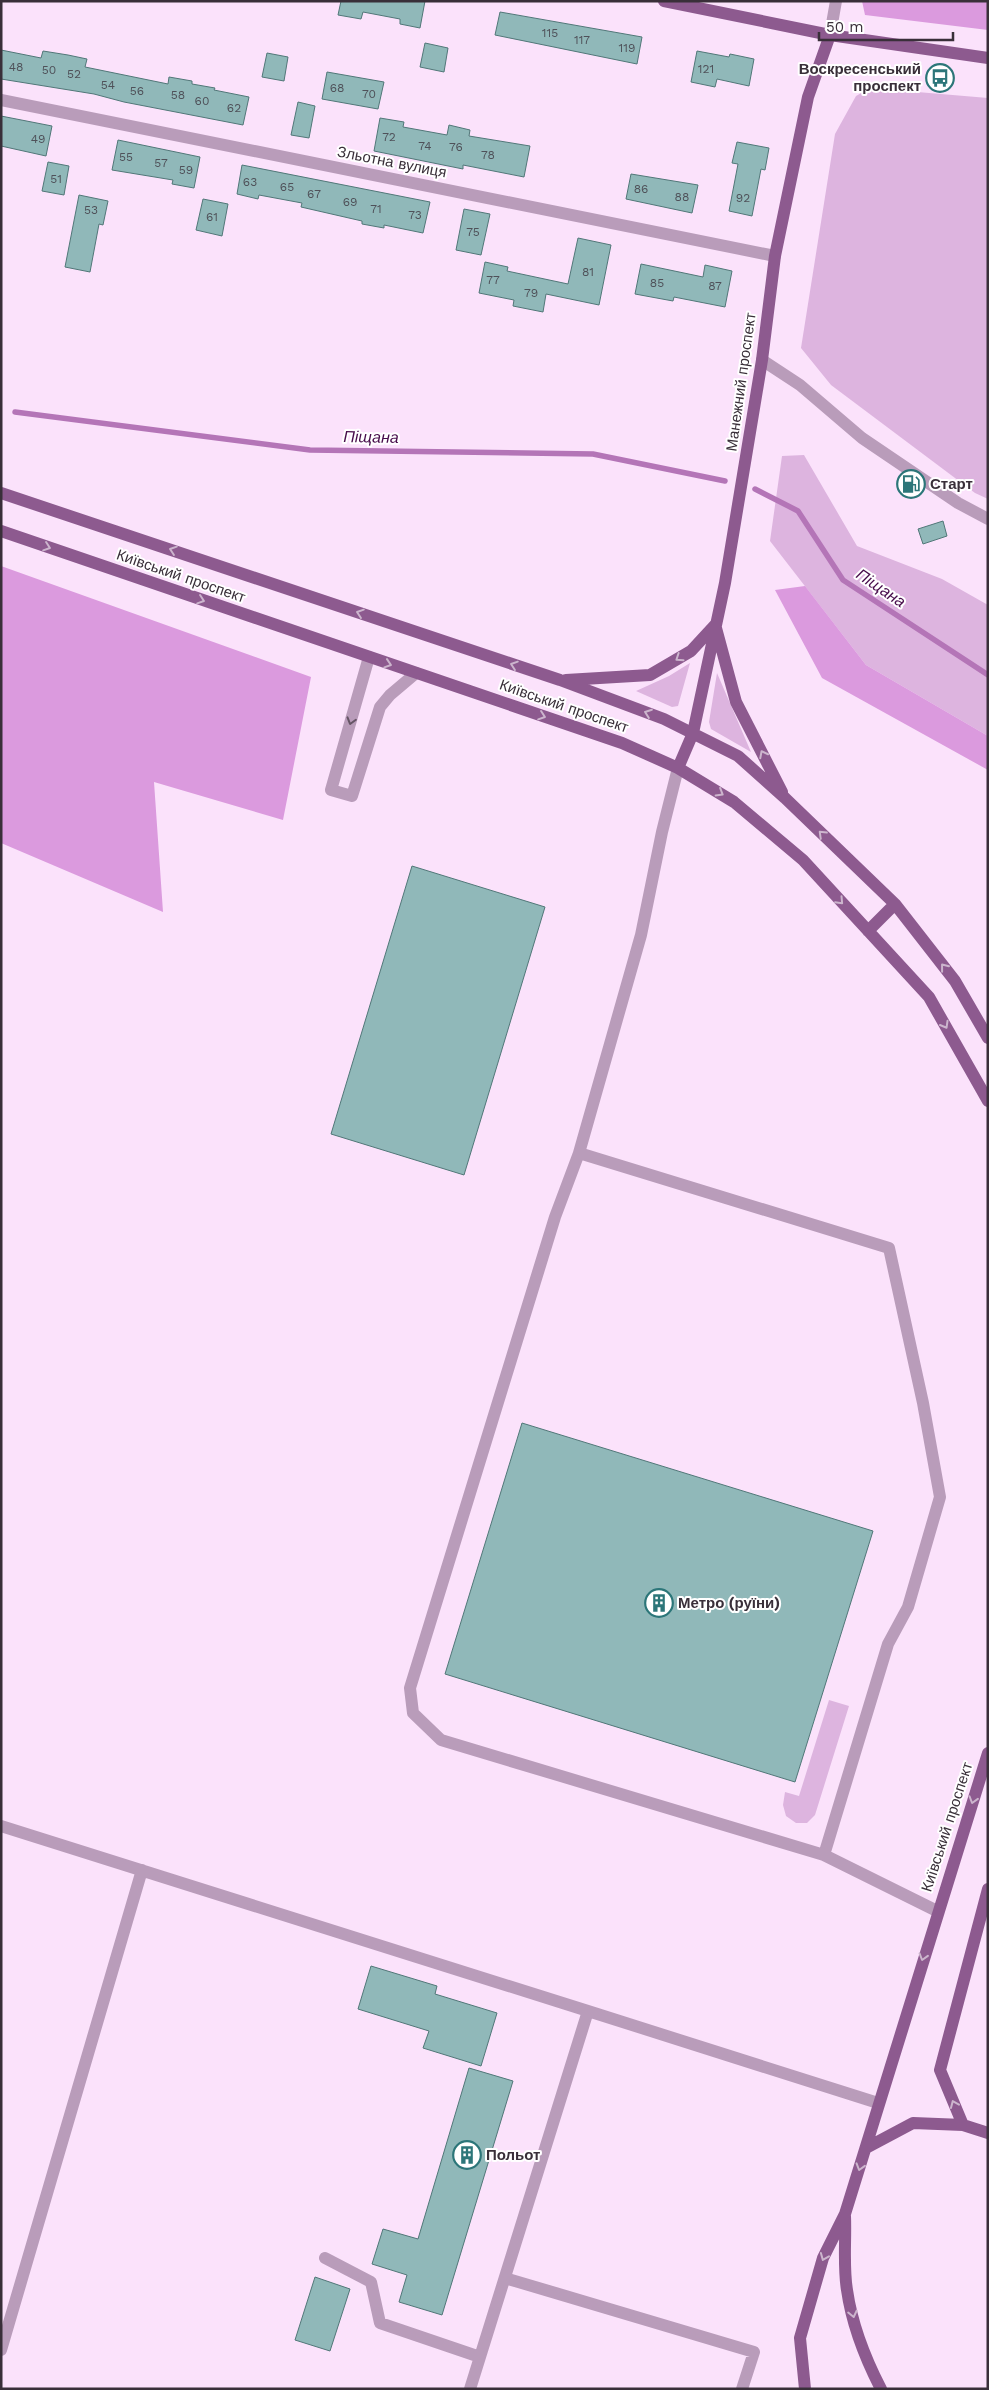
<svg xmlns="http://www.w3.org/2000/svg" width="989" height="2390" font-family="'Work Sans',sans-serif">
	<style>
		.green { fill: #ddb4df }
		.forest { fill: #db9ade }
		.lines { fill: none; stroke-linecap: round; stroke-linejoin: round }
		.stream { stroke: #b475b7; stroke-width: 5.5 }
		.building { fill: #90b8b9; stroke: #517778 }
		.minor { stroke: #b99cba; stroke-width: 12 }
		.major { stroke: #8d5a8f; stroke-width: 12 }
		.oneway { stroke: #ccb5cd }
		.oneway2 { stroke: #656 }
		.labels { text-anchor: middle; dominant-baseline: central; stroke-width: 4; stroke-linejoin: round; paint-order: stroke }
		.number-label { font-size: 12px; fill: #4f5159 }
		.poi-label { font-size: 15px; font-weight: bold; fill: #392f39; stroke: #fff; text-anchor: start }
		.street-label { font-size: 15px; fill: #392f39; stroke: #fff }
		.water-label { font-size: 16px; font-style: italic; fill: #470c4b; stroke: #fff }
	</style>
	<rect width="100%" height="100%" fill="#fbe2fb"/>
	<!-- green -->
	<path class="green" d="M870 88 988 98V499L975 493 831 385 801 348 835 134 856 96Z
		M804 455 857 546 942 579 988 605V736L866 665 770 541 782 456Z
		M690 663 678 706 672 707 636 691 669 676Z
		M717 673 751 752 711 729 709 722Z
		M829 1700 849 1706 815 1815 807 1823H796L786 1816 783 1805 785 1792 799 1796Z"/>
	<!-- forest -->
	<path class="forest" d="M862 1H988V30L865 15Z
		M1 566 311 677 283 820 154 782 163 912 1 843Z
		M805 586 866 665 988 736V770L822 678 775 590Z"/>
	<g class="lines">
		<!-- stream -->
		<path class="stream" d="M15 412 310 450 593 454 725 481
			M755 489 798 511 843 580 988 675"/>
	</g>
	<!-- building -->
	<path class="building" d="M341 1H425L420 28 400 24V19L363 12 361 19 338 15Z
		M500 12 642 37 637 64 495 35Z
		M425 43 448 48 444 72 420 67Z
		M1 50 41 58 43 51 68 55 87 59 85 67 168 84 169 77 192 81V84L215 88 214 90 249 97 243 125 124 102 94 94 1 79Z
		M697 51 729 57 730 54 754 59 749 86 717 79 715 87 691 82Z
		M267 53 288 57 284 81 262 77Z
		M327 72 384 82 378 109 322 99Z
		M298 102 315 106 309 138 291 135Z
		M1 116 52 126 46 156 1 146Z
		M380 118 404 122 403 127 447 135 449 125 470 130 469 136 530 146 524 177 463 165V169L374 151Z
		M118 140 200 157 194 188 172 184 173 180 112 170Z
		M737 142 769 148 765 170 761 169 752 216 729 211 738 164 732 163Z
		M48 162 69 166 64 195 42 191Z
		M242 165 430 202 423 233 384 225V228L362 224V221L301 207 302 203 259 195 258 199 237 194Z
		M631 174 698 185 692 213 626 199Z
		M79 195 108 201 103 225 99 224 90 272 65 267Z
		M203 199 228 204 222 236 196 230Z
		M464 209 490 214 481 255 456 250Z
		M578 238 611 245 599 305 546 294 543 312 513 306 514 300 479 293 485 262 508 267 507 271 568 284Z
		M641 264 703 277 705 265 732 271 725 307 674 297 673 301 635 294Z
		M943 521 947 536 923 544 918 529Z
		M412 866 545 907 464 1175 331 1134Z
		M522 1423 873 1531 795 1782 445 1674Z
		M371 1966 437 1986 435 1994 497 2013 481 2066 423 2048 429 2031 358 2009Z
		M469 2068 513 2081 442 2315 399 2302 407 2275 372 2264 383 2229 418 2239Z
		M315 2277 350 2289 330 2351 295 2340Z"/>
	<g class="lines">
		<!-- minor -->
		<path class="minor" d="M830 35 836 1
			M1 100 775 256
			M762 360 800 385 862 438 958 503 988 519
			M369 657 331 790 352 796 380 707 390 695 416 673
			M678 768 662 832 641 935 579 1153 889 1248 923 1403 940 1497 908 1607 888 1644 824 1855
			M579 1153 555 1217 410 1688 413 1713 441 1740 824 1855 937 1911
			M1 1826 588 2011
			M325 2258 371 2282 380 2323 480 2357
			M505 2278 754 2352 742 2389
			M1 2350 142 1870
			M470 2389 588 2011 878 2103"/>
		<!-- major -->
		<path class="major" d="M664 1 830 35 988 58
			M1 493 560 680 664 719 738 756 785 798 895 904 955 981 988 1038
			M1 531 622 743 678 768 734 802 803 860 929 997 988 1101
			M716 628 736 702 782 792
			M566 680 650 675 691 651 715 625
			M678 768 693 733 725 583 762 360 775 256 808 97 830 35
			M868 931 895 904
			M988 1889 940 2070 963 2125 988 2133
			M866 2148 913 2123 963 2125
			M845 2216C846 2240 843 2267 847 2290 852 2325 865 2358 881 2389
			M805 2389 800 2338 823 2258 845 2214 988 1753"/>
	</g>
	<!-- one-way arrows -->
	<defs><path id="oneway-chevron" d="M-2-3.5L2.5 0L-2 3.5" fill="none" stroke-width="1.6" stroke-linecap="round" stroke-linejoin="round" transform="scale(1.25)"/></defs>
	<g class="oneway">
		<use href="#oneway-chevron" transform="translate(47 547) rotate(19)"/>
		<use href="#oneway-chevron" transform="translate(173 550) rotate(-161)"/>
		<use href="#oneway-chevron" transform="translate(201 600) rotate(19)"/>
		<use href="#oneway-chevron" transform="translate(360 613) rotate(-161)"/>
		<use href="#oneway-chevron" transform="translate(679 658) rotate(146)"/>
		<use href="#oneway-chevron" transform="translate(388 664) rotate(18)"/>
		<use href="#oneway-chevron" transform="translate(514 665) rotate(-161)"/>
		<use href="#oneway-chevron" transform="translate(648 713) rotate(-160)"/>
		<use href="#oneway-chevron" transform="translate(542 716) rotate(19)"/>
		<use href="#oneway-chevron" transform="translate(763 754) rotate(-117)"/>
		<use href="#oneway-chevron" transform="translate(720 793) rotate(31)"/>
		<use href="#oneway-chevron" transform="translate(822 834) rotate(-136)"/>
		<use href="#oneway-chevron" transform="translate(840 901) rotate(47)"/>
		<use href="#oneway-chevron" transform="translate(944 967) rotate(-128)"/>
		<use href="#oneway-chevron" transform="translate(945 1025) rotate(60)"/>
		<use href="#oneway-chevron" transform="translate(973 1800) rotate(107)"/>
		<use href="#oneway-chevron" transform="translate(923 1957) rotate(107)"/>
		<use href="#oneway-chevron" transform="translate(954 2104) rotate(-113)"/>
		<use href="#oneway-chevron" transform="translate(860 2167) rotate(107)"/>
		<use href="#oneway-chevron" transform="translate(824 2257) rotate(112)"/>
		<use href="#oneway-chevron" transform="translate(853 2314) rotate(77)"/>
	</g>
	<use class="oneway2" href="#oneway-chevron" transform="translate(351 721) rotate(106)"/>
	<!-- icons -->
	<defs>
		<symbol id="bus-ring" viewBox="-11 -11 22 22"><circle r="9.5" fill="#fff" stroke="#2c7679" stroke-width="1.5"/><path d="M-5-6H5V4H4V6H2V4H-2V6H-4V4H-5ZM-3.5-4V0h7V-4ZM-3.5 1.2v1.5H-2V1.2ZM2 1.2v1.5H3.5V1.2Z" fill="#2c7679"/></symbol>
		<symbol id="fuel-ring" viewBox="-11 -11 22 22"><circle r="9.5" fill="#fff" stroke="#2c7679" stroke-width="1.5"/><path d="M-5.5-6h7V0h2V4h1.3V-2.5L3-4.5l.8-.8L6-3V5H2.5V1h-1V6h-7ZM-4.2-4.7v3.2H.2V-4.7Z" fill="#2c7679"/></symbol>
		<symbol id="building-ring" viewBox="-11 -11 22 22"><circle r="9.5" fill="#fff" stroke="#2c7679" stroke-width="1.5"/><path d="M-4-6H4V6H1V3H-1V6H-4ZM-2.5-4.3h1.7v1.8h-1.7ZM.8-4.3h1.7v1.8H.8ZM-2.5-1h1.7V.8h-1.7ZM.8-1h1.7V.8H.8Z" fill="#2c7679"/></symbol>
	</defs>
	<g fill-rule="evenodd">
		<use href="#bus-ring" x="924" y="62" width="32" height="32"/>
		<use href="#fuel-ring" x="895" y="468" width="32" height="32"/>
		<use href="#building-ring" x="643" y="1587" width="32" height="32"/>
		<use href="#building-ring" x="451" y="2139" width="32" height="32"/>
	</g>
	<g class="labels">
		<!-- number labels -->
		<g class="number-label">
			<text x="550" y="33">115</text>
			<text x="582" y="40">117</text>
			<text x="627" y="48">119</text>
			<text x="16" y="67">48</text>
			<text x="706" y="69">121</text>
			<text x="49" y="70">50</text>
			<text x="74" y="74">52</text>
			<text x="108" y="85">54</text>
			<text x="337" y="88">68</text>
			<text x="137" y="91">56</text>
			<text x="369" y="94">70</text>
			<text x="178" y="95">58</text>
			<text x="202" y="101">60</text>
			<text x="234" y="108">62</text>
			<text x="389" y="137">72</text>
			<text x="38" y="139">49</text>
			<text x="425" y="146">74</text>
			<text x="456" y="147">76</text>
			<text x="488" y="155">78</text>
			<text x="126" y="157">55</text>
			<text x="161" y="163">57</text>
			<text x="186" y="170">59</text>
			<text x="56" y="179">51</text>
			<text x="250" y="182">63</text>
			<text x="287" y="187">65</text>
			<text x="641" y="189">86</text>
			<text x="314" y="194">67</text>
			<text x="682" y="197">88</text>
			<text x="743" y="198">92</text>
			<text x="350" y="202">69</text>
			<text x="376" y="209">71</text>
			<text x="91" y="210">53</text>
			<text x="415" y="215">73</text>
			<text x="212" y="217">61</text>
			<text x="473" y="232">75</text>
			<text x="588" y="272">81</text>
			<text x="493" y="280">77</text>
			<text x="657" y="283">85</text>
			<text x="715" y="286">87</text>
			<text x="531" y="293">79</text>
		</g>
		<!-- poi labels -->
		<g class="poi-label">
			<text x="921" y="69" text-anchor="end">Воскресенський<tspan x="921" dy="17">проспект</tspan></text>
			<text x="930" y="484">Старт</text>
			<text x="678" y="1603">Метро (руїни)</text>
			<text x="486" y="2155">Польот</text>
		</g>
		<!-- street labels -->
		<g class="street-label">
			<text transform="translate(392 162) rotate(11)">Зльотна вулиця</text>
			<text transform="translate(741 382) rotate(-82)">Манежний проспект</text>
			<text transform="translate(181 576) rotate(19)">Київський проспект</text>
			<text transform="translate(564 706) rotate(19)">Київський проспект</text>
			<text transform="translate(947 1827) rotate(-72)">Київський проспект</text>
		</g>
		<!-- water labels -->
		<g class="water-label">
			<text transform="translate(371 437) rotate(1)">Піщана</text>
			<text transform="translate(881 588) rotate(34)">Піщана</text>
		</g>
	</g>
	<!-- border -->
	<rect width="989" height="2390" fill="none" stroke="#392f39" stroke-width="5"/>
	<!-- scale -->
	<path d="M819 32v8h134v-8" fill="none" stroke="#392f39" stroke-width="2.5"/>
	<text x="826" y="32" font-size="15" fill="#392f39" stroke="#ffffff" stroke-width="4" paint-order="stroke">50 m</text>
</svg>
